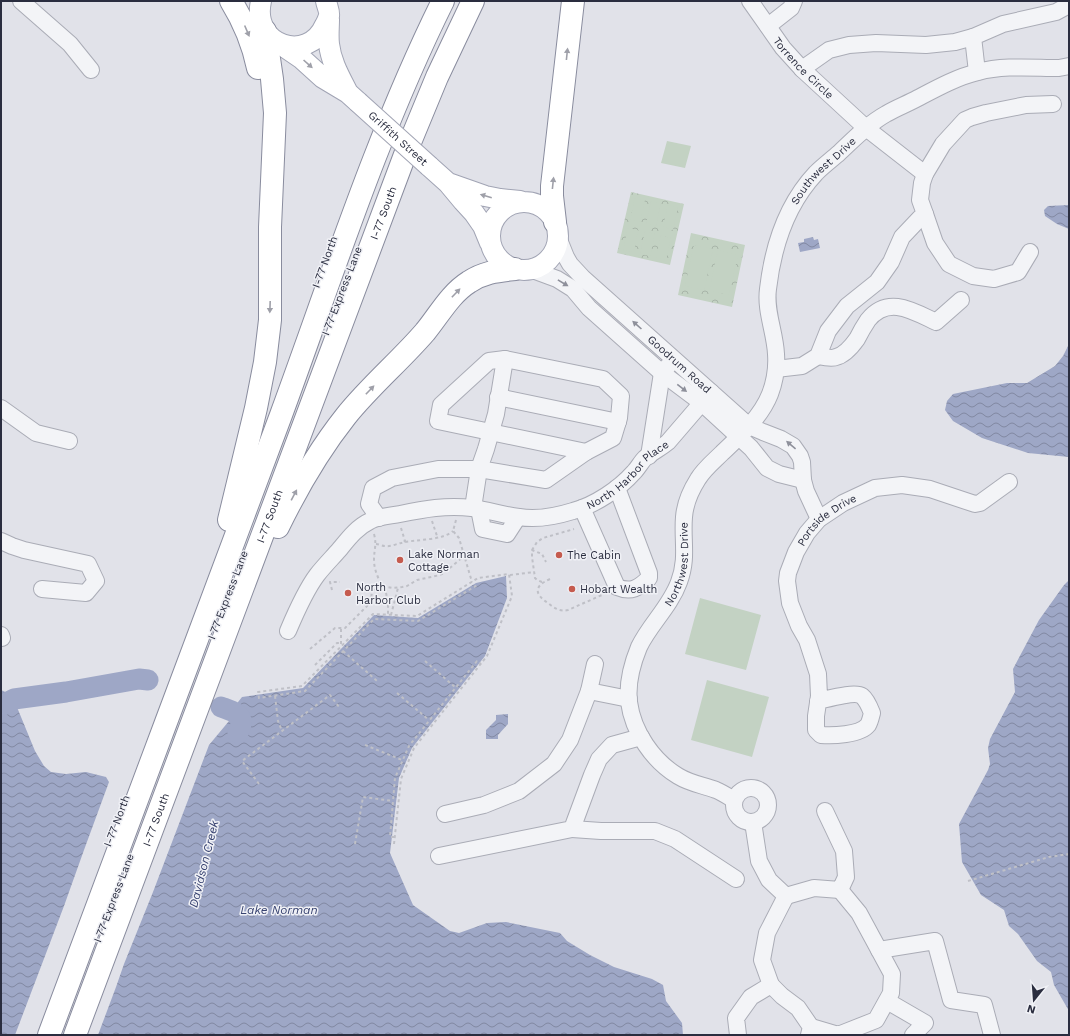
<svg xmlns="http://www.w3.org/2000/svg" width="1070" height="1036" font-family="'Work Sans',sans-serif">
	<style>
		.forest { fill: url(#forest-crowns) }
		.pitch { fill: #c3d2c3 }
		.water { fill: url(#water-waves) }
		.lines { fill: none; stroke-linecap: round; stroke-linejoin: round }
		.river { stroke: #9ea7c6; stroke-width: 21 }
		.minor-casing { stroke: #aaacb6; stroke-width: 18 }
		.major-casing { stroke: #a1a4b4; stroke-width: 22 }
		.highway-casing { stroke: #898c9e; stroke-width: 24 }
		.path { stroke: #bfc0c7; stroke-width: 2; stroke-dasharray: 3 3; stroke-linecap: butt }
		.minor { stroke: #f3f4f7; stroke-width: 16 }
		.major { stroke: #fff; stroke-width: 20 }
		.highway { stroke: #fff; stroke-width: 22 }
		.major-bridge-casing { stroke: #a1a4b4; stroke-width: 22; stroke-linecap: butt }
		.major-bridge { stroke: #fff; stroke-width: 20 }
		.oneway { fill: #9fa0a9 }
		.oneway2 { fill: #8e909b }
		.poi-dot { fill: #c55b4e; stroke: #f0f1f6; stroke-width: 1.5 }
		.labels { text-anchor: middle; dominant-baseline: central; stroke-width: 3; stroke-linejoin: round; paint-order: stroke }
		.street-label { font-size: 11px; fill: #2a2d3f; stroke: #f0f1f6 }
		.poi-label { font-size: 11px; fill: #2a2d3f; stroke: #f0f1f6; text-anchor: start }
		.water-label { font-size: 12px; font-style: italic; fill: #374270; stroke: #f0f1f6 }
	</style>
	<defs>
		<pattern id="forest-crowns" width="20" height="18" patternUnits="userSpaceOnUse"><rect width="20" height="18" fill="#c3d2c3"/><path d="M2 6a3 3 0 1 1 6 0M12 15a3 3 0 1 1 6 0" fill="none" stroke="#a8b5a9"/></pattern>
		<pattern id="water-waves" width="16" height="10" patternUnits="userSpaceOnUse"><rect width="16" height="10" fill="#9ea7c6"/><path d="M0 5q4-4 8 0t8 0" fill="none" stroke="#8188a2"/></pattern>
	</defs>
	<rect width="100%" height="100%" fill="#e1e2e9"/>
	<!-- forest -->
	<path class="forest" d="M631 192 684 204 670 265 617 253Z
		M691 233 745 245 732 307 678 295Z"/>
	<!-- pitch -->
	<path class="pitch" d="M667 141 691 146 685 168 661 163Z
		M635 198 645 200 640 222 630 220Z
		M651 201 661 203 656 226 646 224Z
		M668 205 678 207 673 230 663 227Z
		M628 228 638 230 634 252 623 250Z
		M645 231 655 234 650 256 640 254Z
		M661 235 671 238 666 260 656 258Z
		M694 245 713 249 704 290 685 286Z
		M718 250 738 255 729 295 709 291Z
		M700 598 761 615 746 670 685 654Z
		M707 680 769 697 752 757 691 740Z"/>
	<!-- water -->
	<path class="water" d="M1069 205V229L1057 224 1045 216 1044 210 1048 206Z
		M813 237 814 240 818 239 820 248 800 252 798 243 804 242V239Z
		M1069 344V457L1028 453 982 438 953 421 945 410 947 401 953 394 1007 383H1027L1055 366 1063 356Z
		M506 576 507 598 485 656 412 748 399 778 390 853 413 905 450 931 459 933 487 923 506 922 560 933 567 941 590 955 614 967 652 979 663 985 666 1001 682 1023 683 1035H98L116 987 124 964 153 892 209 745 229 721 231 711 242 697 303 688 374 615 418 618 476 583Z
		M1069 580V1011L1054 985 1051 972 1037 961 1018 934 1009 926 1004 910 981 895 962 862 959 824 988 770 990 764 988 748 990 739 1015 692 1013 669 1039 620 1064 585Z
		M1 690 12 695 35 751 44 766 51 772 66 774 86 772 106 777 109 782 84 850 64 906 15 1035H1Z
		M508 714V724L498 735V739H486V730L496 720V715Z"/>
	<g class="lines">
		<!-- river -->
		<path class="river" d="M1 706 14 699 66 692 139 679 148 680
			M221 707C229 710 242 713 241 723 241 726 239 730 238 733"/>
		<defs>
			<g id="minor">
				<path d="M21 1 70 44 91 70"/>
				<path id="s1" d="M750 1 783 48 802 69 866 128 925 174"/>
				<path d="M768 26 791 8 794 1"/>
				<path d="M802 69 829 50 849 45 876 43 926 45 955 42 973 37"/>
				<path d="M977 72 973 37 1003 24 1056 12 1069 5"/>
				<path d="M925 214 935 243 949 264 973 276 994 279 1018 272 1030 252"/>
				<path id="s2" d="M558 237 566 257 570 264 583 278 749 426 763 432 781 439 793 446 800 456 802 462 803 480 806 491 819 519"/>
				<path d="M530 269 557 279 573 289 589 308 644 357 662 373 702 403 751 448 767 468 779 474 803 480"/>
				<path d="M818 356C823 357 832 359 836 357 845 355 852 346 857 339 860 333 864 326 868 320 888 295 913 311 936 322L961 300"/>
				<path d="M505 359 603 379 621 396 619 418 613 438 586 452 546 480 479 469 486 449 496 414Z"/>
				<path d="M505 359 489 361 441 405 438 421 586 452"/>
				<path d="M776 369 802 366 818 356 828 331 847 306 877 282 891 262 902 237 920 218 925 214 920 200 922 183 925 174 943 144 965 120 972 117 986 113 1026 105 1053 104"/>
				<path d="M498 397 618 422"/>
				<path d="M1 408 36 433 69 441"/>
				<path d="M649 456 662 373 668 366"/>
				<path d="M582 508 617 587C631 593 639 588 649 578V573L617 488"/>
				<path d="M479 509 483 529 507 534 518 517"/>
				<path d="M379 518 369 504 373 488 392 478 438 469H479L473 508"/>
				<path d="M1 541 12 546 24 550 88 564 96 581 86 593 42 589"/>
				<path id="s3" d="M288 631C296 612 305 591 317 575 324 566 332 558 339 550 348 539 357 527 370 521 379 516 390 516 400 514 424 509 446 505 472 508 488 510 503 515 519 517 537 520 557 516 573 511 595 505 619 489 634 472 638 468 641 462 645 458 652 452 661 448 668 442L711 392"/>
				<path d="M1 635 2 638"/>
				<path d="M595 664 589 691 629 699"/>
				<path id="s4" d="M818 701C828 699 855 691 862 696 867 700 870 708 872 713 871 717 870 722 868 725 860 735 832 736 821 735L816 730V716L819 696 818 674 807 640 799 626 790 603 787 581 788 573 796 552 807 533 819 519 843 503 875 488 902 485 930 489 975 504 980 503 1009 482"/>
				<circle cx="751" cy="805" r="17"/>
				<path id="s5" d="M734 800C729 797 723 793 716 790 703 785 691 784 678 776 653 761 633 732 629 702 627 684 632 664 639 647 650 624 670 607 679 582 688 558 682 541 684 517 685 504 691 490 698 479 704 469 714 461 722 453 740 436 761 417 770 394 775 381 777 368 776 354 775 332 765 311 768 289 773 246 786 205 816 173 823 166 831 160 839 153 854 139 868 124 886 114 896 108 907 104 918 98 937 88 957 77 978 72 1004 65 1033 68 1059 68L1069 66"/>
				<path d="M445 814 484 805 519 791 554 764 570 740 589 691"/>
				<path d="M572 829 601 831H655L675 839 736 879"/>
				<path d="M439 856 572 829 592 775 599 759 612 745 641 737"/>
				<path d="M786 896 814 888 840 890 846 877 844 851 825 811"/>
				<path d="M879 950 935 941 951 1000 984 1005 992 1035"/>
				<path d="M771 985 782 996 798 1008 811 1027 809 1035"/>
				<path d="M887 1001 925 1023 913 1035"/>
				<path d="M811 1027 838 1035 876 1020 891 993 892 974 859 913 840 890"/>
				<path d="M738 1035 736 1018 751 997 771 985 762 960 767 933 786 896 769 880 759 861 753 822"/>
			</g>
			<path id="major" d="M261 1C251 46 308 64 325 25 327 22 328 19 329 16 330 12 327 6 326 1
				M329 19C329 27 328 36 329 44 331 62 340 77 348 93
				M280 44 302 59 323 78 348 93 358 102
				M429 166 448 183 463 201 474 213 483 226 490 243
				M448 183 485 196 500 199 520 201
				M490 236a34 34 0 1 1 68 0a34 34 0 1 1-68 0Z"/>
			<g id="highway">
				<path d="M231 1C244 22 253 44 258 68"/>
				<path d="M555 222 552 196V186L573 1"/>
				<path d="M229 520 256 408 265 362 270 320V227L275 113 272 79 265 31"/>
				<path d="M278 527C297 488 319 450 346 416 370 386 400 361 425 332 439 315 450 294 469 282 484 272 497 271 515 269"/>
				<path d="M49 1035C126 828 204 622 281 415 332 276 377 134 443 1"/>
				<path id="s6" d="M75 1035 406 152 437 77 473 1"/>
			</g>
		</defs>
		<!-- minor casing -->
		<use href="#minor" class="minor-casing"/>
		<!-- major casing -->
		<use href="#major" class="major-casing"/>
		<!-- highway casing -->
		<use href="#highway" class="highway-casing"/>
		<!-- path -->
		<path class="path" d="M456 520 453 531 459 538 472 582
			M432 521 437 536 435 537
			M401 528 405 541 403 542
			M374 534C377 545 374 549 374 560 374 569 378 578 382 586
			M376 544C379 544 382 546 385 546 390 547 396 544 401 543 415 539 442 541 453 531
			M532 550 537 542 543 538 574 529
			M510 575 534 572
			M550 579C534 586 534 594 548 603 554 608 560 612 568 610L602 595
			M542 582 537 580 535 578 532 557V550L542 554 546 562
			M385 587 388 604V615
			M332 590 330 582H340
			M391 615 398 588
			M341 644V628
			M310 649 335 628H345L367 606 371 599 372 591 375 588 382 586 393 588 402 587 407 586 417 580 440 575 444 573 464 556
			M343 651 377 681
			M425 661 456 688
			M315 665 337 643H341
			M397 693 429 720
			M275 696 278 721 282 731
			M365 745 402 760
			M259 784 242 761 330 695 339 707
			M394 837H390L395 778 409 746 477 661 481 664
			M355 844 363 797 393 801
			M394 844 401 779 414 748 487 656 512 596 509 574 478 578 417 616 373 614 302 686 258 692 259 698 305 691 374 619 418 621 479 584
			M968 881 1049 857 1069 854"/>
		<!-- minor -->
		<use href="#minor" class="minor"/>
		<!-- major -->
		<use href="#major" class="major"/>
		<!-- highway -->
		<use href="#highway" class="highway"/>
		<defs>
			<g id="major-bridge">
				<path id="s7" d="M358 102 429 166"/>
			</g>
		</defs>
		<!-- major-bridge casing -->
		<use href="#major-bridge" class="major-bridge-casing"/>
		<!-- major-bridge -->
		<use href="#major-bridge" class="major-bridge"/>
	</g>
	<!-- one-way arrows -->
	<defs><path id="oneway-solid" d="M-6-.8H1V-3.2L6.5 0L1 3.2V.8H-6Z"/></defs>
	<g class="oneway">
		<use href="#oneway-solid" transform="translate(247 31) rotate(67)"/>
		<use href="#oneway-solid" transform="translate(567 54) rotate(-84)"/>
		<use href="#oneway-solid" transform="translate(308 64) rotate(42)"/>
		<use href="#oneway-solid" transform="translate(553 183) rotate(-84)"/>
		<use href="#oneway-solid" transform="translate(486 196) rotate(-164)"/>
		<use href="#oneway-solid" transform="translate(456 293) rotate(-46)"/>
		<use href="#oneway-solid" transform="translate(270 307) rotate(92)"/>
		<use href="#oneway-solid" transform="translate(370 390) rotate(-46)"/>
		<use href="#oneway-solid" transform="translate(294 495) rotate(-62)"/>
	</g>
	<g class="oneway2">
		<use href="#oneway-solid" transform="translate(563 283) rotate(31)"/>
		<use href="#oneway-solid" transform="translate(637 325) rotate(-138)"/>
		<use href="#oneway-solid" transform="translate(682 388) rotate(38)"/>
		<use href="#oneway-solid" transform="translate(791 445) rotate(-140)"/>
	</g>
	<!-- markers -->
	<g class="poi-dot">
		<circle cx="559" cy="555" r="4"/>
		<circle cx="400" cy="560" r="4"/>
		<circle cx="572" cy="589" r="4"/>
		<circle cx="348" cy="593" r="4"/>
	</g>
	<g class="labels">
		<!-- street labels -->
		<g class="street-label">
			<text stroke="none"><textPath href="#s1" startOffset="86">Torrence Circle</textPath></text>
			<text stroke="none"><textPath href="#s7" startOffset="54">Griffith Street</textPath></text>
			<text stroke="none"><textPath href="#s5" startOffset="745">Southwest Drive</textPath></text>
			<text stroke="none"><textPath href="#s6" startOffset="878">I-77 South</textPath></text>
			<text transform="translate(325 262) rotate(-70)">I-77 North</text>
			<text transform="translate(342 291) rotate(-69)">I 77 Express Lane</text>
			<text stroke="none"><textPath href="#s2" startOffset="178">Goodrum Road</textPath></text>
			<text stroke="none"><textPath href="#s3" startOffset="412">North Harbor Place</textPath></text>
			<text stroke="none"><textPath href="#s6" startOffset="554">I-77 South</textPath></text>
			<text stroke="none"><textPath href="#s4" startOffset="365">Portside Drive</textPath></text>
			<text stroke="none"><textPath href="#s5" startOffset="303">Northwest Drive</textPath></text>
			<text transform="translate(228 595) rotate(-69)">I 77 Express Lane</text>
			<text stroke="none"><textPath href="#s6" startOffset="230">I-77 South</textPath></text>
			<text transform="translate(117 821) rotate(-69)">I-77 North</text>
			<text transform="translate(114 898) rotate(-69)">I 77 Express Lane</text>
		</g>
		<!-- poi labels -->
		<g class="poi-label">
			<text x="408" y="554">Lake Norman<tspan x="408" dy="13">Cottage</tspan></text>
			<text x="567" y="555">The Cabin</text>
			<text x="356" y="587">North<tspan x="356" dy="13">Harbor Club</tspan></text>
			<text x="580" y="589">Hobart Wealth</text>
		</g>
		<!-- water labels -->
		<g class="water-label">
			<text transform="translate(204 864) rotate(-76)">Davidson Creek</text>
			<text x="279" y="910">Lake Norman</text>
		</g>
	</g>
	<!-- border -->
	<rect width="1070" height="1036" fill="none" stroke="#2a2d3f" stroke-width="4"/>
	<!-- north arrow -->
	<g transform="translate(1034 1000) rotate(197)" stroke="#f0f1f6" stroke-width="3" paint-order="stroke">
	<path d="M0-3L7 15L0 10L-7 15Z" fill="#2a2d3f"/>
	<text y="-6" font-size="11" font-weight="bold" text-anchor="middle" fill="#2a2d3f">N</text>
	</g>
</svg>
